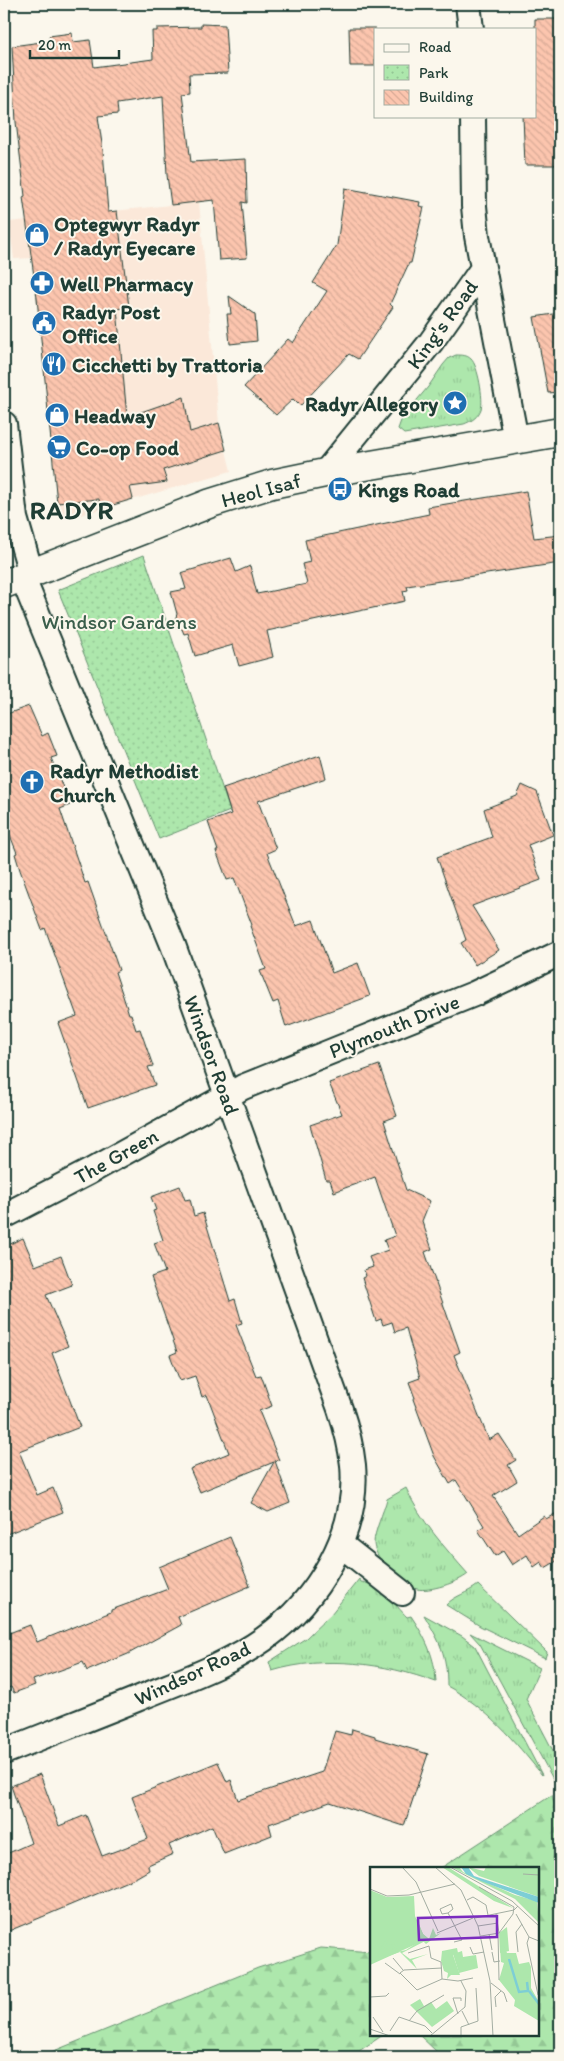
<svg xmlns="http://www.w3.org/2000/svg" width="564" height="2061" font-family="Itim,sans-serif">
	<style>
		.built { fill: #fbe8d9 }
		.grass { fill: url(#grass-tufts); stroke: #669270 }
		.forest { fill: url(#forest-firs); stroke: #669270 }
		.park { fill: url(#park-dots); stroke: #669270 }
		.building { fill: url(#building-back-hatch); stroke: #1f3d34 }
		.lines { fill: none; stroke-linecap: round; stroke-linejoin: round }
		.street-casing { stroke: #1f3d34; stroke-width: 28 }
		.secondary-casing { stroke: #1f3d34; stroke-width: 31 }
		.street { stroke: #fbf7ec; stroke-width: 24 }
		.secondary { stroke: #fbf7ec; stroke-width: 28 }
		.labels { text-anchor: middle; dominant-baseline: central; stroke-width: 4; stroke-linejoin: round; paint-order: stroke }
		.poi-label { font-size: 21px; font-weight: bold; fill: #1f3d34; stroke: #fbf7ec; text-anchor: start }
		.street-label { font-size: 21px; fill: #1f3d34; stroke: #fbf7ec }
		.park-label { font-size: 21px; fill: #3b5f4c; stroke: #fbf7ec }
		.district-label { font-size: 26px; font-weight: bold; letter-spacing: 1px; fill: #1f3d34; stroke: #fbf7ec }
		.inset-river { fill: none; stroke: #7dced5; stroke-width: 2.5 }
		.inset-road { fill: none; stroke: #a3ada2; stroke-width: 1 }
		.view { fill: #7b2cbf; fill-opacity: 0.15; stroke: #7b2cbf; stroke-width: 2.5 }
		.inset-edge { fill: none; stroke: #1f3d34; stroke-width: 2.5 }
	</style>
	<defs>
		<pattern id="grass-tufts" width="24" height="20" patternUnits="userSpaceOnUse" patternTransform="scale(1.25)"><rect width="24" height="20" fill="#ade7ac"/><path d="M3 7l-1-3M5 7V3M7 7l1-3M15 17l-1-3M17 17v-4M19 17l1-3" fill="none" stroke="#94c795"/></pattern>
		<pattern id="forest-firs" width="22" height="20" patternUnits="userSpaceOnUse" patternTransform="scale(1.25)"><rect width="22" height="20" fill="#ade7ac"/><path d="M5 1l3.5 6h-7zM16 11l3.5 6h-7z" fill="#94c795"/></pattern>
		<pattern id="park-dots" width="8" height="8" patternUnits="userSpaceOnUse" patternTransform="scale(1.25)"><rect width="8" height="8" fill="#ade7ac"/><path d="M2 2h.1M6 6h.1" fill="none" stroke="#94c795" stroke-width="1.8" stroke-linecap="round"/></pattern>
		<pattern id="building-back-hatch" width="6" height="6" patternUnits="userSpaceOnUse" patternTransform="scale(1.25)"><rect width="6" height="6" fill="#fcc5ae"/><path d="M-1 5l2 2M0 0l6 6M5-1l2 2" fill="none" stroke="#d8aa96"/></pattern>
	</defs>
	<rect width="100%" height="100%" fill="#fbf7ec"/>
	<filter id="ink" filterUnits="userSpaceOnUse"><feTurbulence type="fractalNoise" baseFrequency=".02" numOctaves="2"/><feDisplacementMap in="SourceGraphic" scale="10" xChannelSelector="R" yChannelSelector="G"/><feConvolveMatrix kernelMatrix="1 2 1 2 8 2 1 2 1" color-interpolation-filters="sRGB"/></filter>
	<g filter="url(#ink)">
		<!-- built -->
		<path class="built" d="M199 202 219 423 231 471 74 517 59 519 32 258 14 259 9 222Z"/>
		<!-- grass -->
		<path class="grass" d="M456 355C462 355 467 355 471 359 478 365 484 400 481 409 478 417 472 421 464 424L404 434 398 429 402 418 428 387 443 365 449 358Z
			M406 1488C420 1520 445 1548 468 1574 459 1582 429 1592 417 1589 402 1586 374 1559 374 1543 374 1532 384 1511 387 1499Z
			M359 1579 361 1582C380 1583 395 1605 407 1617L411 1616C425 1637 435 1656 436 1682 384 1663 325 1655 272 1671L269 1662 306 1638 331 1614Z
			M478 1585 547 1652 545 1658 480 1626 446 1605C454 1596 468 1593 478 1585Z
			M424 1615 462 1636 475 1646 542 1775C514 1740 487 1708 447 1686 447 1654 440 1642 424 1615Z
			M470 1633 540 1668 526 1699 560 1764V1792L480 1644Z"/>
		<!-- forest -->
		<path class="forest" d="M552 1795 560 1824V2057H437V2052L419 2035H538V1868H441Z
			M321 1948 371 1952 372 2035H383L359 2051 319 2052 307 2057H39L258 1968Z"/>
		<!-- park -->
		<path class="park" d="M144 555 230 811 159 839 58 590Z"/>
		<!-- building -->
		<path class="building" d="M535 19H560V165H525L523 116 535 117Z
			M201 24 225 25 228 73 189 74 190 92 182 93 191 162 246 159 247 203 242 202 247 258 219 260 214 200 171 205 167 175 163 96 117 103 118 114 98 116 103 151 108 212 117 211 129 307 117 309 127 417 184 397 190 432 219 423 226 450 163 470 167 482 130 487 133 499 100 509 99 499 57 503 37 298 23 197 25 196 16 122 12 46 49 41V36L72 33 73 42 90 40 94 67 153 59 152 31H157V28L201 27Z
			M349 28H375V66H350Z
			M345 188 420 202 419 206 424 207 411 263H409L390 304 393 307 358 359 349 354 300 406 293 399 276 415 244 387 288 339 293 343 327 291 313 283 337 245Z
			M229 296 255 314 257 341 230 344 227 314H231Z
			M560 313V392L548 393 534 317Z
			M526 491 534 538 560 535V563L407 586 408 590 403 591 405 601 267 631 273 657 239 666 233 645 195 656 188 633 184 634 182 629 173 626 177 614 171 592 186 589 181 573 231 558 236 572 250 566 257 594 307 584 302 564 310 562 305 540 429 514 428 507Z
			M29 706 42 736 48 733 57 756 51 758 70 805 60 809 85 883 88 882 119 970 115 972 129 1014H131L136 1030 140 1029 153 1066 148 1067 155 1085 88 1108 58 1023 77 1016 45 928 42 930 20 870 15 854 17 853 4 820V715Z
			M320 755 326 778 258 801 276 849 267 853 296 926 313 920 332 973 358 963 370 996 286 1027 278 1001 273 1003 260 971 266 969 250 926 252 925 234 878 227 880 216 851H218L208 822 231 814 223 788Z
			M522 785 537 792 553 835 528 845 541 880 472 906 499 950 475 965 461 943 466 940 437 857 492 837 484 809 517 796Z
			M379 1065 397 1116 384 1121 406 1190 430 1201 422 1221 432 1249 425 1252 460 1352 454 1355 489 1440 499 1434 516 1460 508 1465 517 1481 493 1496 518 1534 544 1516 546 1519 560 1511V1559L545 1568 541 1562 534 1567 527 1555 512 1565 503 1551 495 1556 478 1530 484 1526 456 1480 450 1484 434 1456 413 1399 415 1398 409 1382 420 1378 406 1328 395 1332 392 1322 383 1325 381 1319 376 1321 362 1278 366 1276 364 1270 373 1267 369 1257 388 1250 384 1240 395 1236 375 1177 334 1192 330 1180H326L310 1125 342 1114 329 1083Z
			M180 1186 185 1200 190 1199 194 1216 203 1213 230 1301 235 1299 242 1323 236 1325 256 1376 261 1375 272 1406 259 1411 279 1460 275 1461 290 1503 268 1512 251 1503 274 1462 200 1492 190 1469 229 1453 207 1395 202 1397 195 1376 180 1381 170 1355 177 1352 151 1277 165 1272 154 1243 163 1240 153 1211 156 1210 151 1197Z
			M23 1238 35 1266 61 1256 72 1285 46 1295 68 1346 52 1353 80 1427 19 1451 37 1495 53 1488 63 1512 4 1535V1247Z
			M230 1537 250 1586 178 1617 181 1625 128 1654 87 1671 83 1662 33 1680 35 1685 14 1693 11 1687 4 1689V1635L30 1625 37 1642 111 1612V1610L168 1589 159 1567Z
			M352 1729 375 1736V1738L428 1754 404 1826 330 1802 269 1824 272 1835 224 1854 212 1826 169 1845 173 1854 148 1865 149 1870 137 1877 4 1933V1855L31 1843 11 1786 40 1774 59 1826 86 1815 102 1856 148 1839 132 1797 218 1762 227 1782 231 1780 238 1800 322 1772 335 1731 351 1735Z"/>
		<g class="lines">
			<defs>
				<path id="street" d="M468 4 471 29
					M473 116 474 206 477 236 516 440
					M4 424 15 518 31 573
					M325 473 431 342 483 268
					M4 1216 89 1172 243 1087 474 994 560 953
					M340 1544 402 1593
					M4 1752C48 1734 93 1717 137 1699 180 1681 226 1666 264 1639 318 1600 359 1533 353 1465 351 1446 346 1427 340 1409L173 945 22 576"/>
				<path id="secondary" d="M4 584 211 503 272 484 325 473 560 432"/>
			</defs>
			<!-- street casing -->
			<use href="#street" class="street-casing"/>
			<!-- secondary casing -->
			<use href="#secondary" class="secondary-casing"/>
			<!-- street -->
			<use href="#street" class="street"/>
			<!-- secondary -->
			<use href="#secondary" class="secondary"/>
		</g>
	</g>
	<!-- icons -->
	<defs>
		<symbol id="shop-disc" viewBox="-11 -11 22 22"><circle r="9.5" fill="#1f6fb2" stroke="#fbf7ec"/><path d="M-5-2.5h2.3a2.7 3.5 0 0 1 5.4 0H5L5.5 6h-11ZM-1.5-2.5h3a1.5 2.3 0 0 0-3 0Z" fill="#fff"/></symbol>
		<symbol id="pharmacy-disc" viewBox="-11 -11 22 22"><circle r="9.5" fill="#1f6fb2" stroke="#fbf7ec"/><path d="M-2-6h4v4h4v4h-4v4h-4v-4h-4v-4h4Z" fill="#fff"/></symbol>
		<symbol id="civic-disc" viewBox="-11 -11 22 22"><circle r="9.5" fill="#1f6fb2" stroke="#fbf7ec"/><path d="M-.6-6.5H3V-4.5H.6V-3L4-1V1h2V6H-6V1h2V-1L-.6-3ZM-1.2 2.5V6h2.4V2.5Z" fill="#fff"/></symbol>
		<symbol id="restaurant-disc" viewBox="-11 -11 22 22"><circle r="9.5" fill="#1f6fb2" stroke="#fbf7ec"/><path d="M-5-6h1v4h1v-4h1v4h1v-4h1v5L-1.5 .5V6h-2V.5L-5-1ZM5-6V6H3V1.5H1.5Q1.5-4 5-6Z" fill="#fff"/></symbol>
		<symbol id="sight-disc" viewBox="-11 -11 22 22"><circle r="9.5" fill="#1f6fb2" stroke="#fbf7ec"/><path d="M0-6L1.8-2.2L6-1.7L2.9 1.2L3.7 5.4L0 3.3L-3.7 5.4L-2.9 1.2L-6-1.7L-1.8-2.2Z" fill="#fff"/></symbol>
		<symbol id="supermarket-disc" viewBox="-11 -11 22 22"><circle r="9.5" fill="#1f6fb2" stroke="#fbf7ec"/><path d="M-6-5.5h2.5l.6 2H6L4.5 2H-2.5L-4.4-4H-6ZM-1.5 3.2a1.3 1.3 0 1 0 .1 0ZM3 3.2a1.3 1.3 0 1 0 .1 0Z" fill="#fff"/></symbol>
		<symbol id="bus-disc" viewBox="-11 -11 22 22"><circle r="9.5" fill="#1f6fb2" stroke="#fbf7ec"/><path d="M-5-6H5V4H4V6H2V4H-2V6H-4V4H-5ZM-3.5-4V0h7V-4ZM-3.5 1.2v1.5H-2V1.2ZM2 1.2v1.5H3.5V1.2Z" fill="#fff"/></symbol>
		<symbol id="church-disc" viewBox="-11 -11 22 22"><circle r="9.5" fill="#1f6fb2" stroke="#fbf7ec"/><path d="M-1.2-6h2.4v3.5h3.3v2.4h-3.3V6h-2.4V-.1h-3.3v-2.4h3.3Z" fill="#fff"/></symbol>
	</defs>
	<g fill-rule="evenodd">
		<use href="#shop-disc" x="23" y="221" width="28" height="28"/>
		<use href="#pharmacy-disc" x="28" y="269" width="28" height="28"/>
		<use href="#civic-disc" x="30" y="309" width="28" height="28"/>
		<use href="#restaurant-disc" x="40" y="350" width="28" height="28"/>
		<use href="#sight-disc" x="441" y="389" width="28" height="28"/>
		<use href="#shop-disc" x="43" y="401" width="28" height="28"/>
		<use href="#supermarket-disc" x="45" y="433" width="28" height="28"/>
		<use href="#bus-disc" x="326" y="475" width="28" height="28"/>
		<use href="#church-disc" x="18" y="768" width="28" height="28"/>
	</g>
	<g class="labels">
		<!-- poi labels -->
		<g class="poi-label">
			<text x="54" y="223">Optegwyr Radyr<tspan x="54" dy="24">/ Radyr Eyecare</tspan></text>
			<text x="60" y="283">Well Pharmacy</text>
			<text x="62" y="311">Radyr Post<tspan x="62" dy="24">Office</tspan></text>
			<text x="72" y="364">Cicchetti by Trattoria</text>
			<text x="438" y="403" text-anchor="end">Radyr Allegory</text>
			<text x="74" y="415">Headway</text>
			<text x="76" y="447">Co-op Food</text>
			<text x="358" y="489">Kings Road</text>
			<text x="50" y="770">Radyr Methodist<tspan x="50" dy="24">Church</tspan></text>
		</g>
		<!-- street labels -->
		<g class="street-label">
			<text transform="translate(442 324) rotate(-54)">King's Road</text>
			<text transform="translate(261 490) rotate(-15)">Heol Isaf</text>
			<text transform="translate(394 1026) rotate(-22)">Plymouth Drive</text>
			<text transform="translate(212 1055) rotate(70)">Windsor Road</text>
			<text transform="translate(116 1156) rotate(-29)">The Green</text>
			<text transform="translate(192 1673) rotate(-25)">Windsor Road</text>
		</g>
		<!-- park labels -->
		<g class="park-label">
			<text x="119" y="621">Windsor Gardens</text>
		</g>
		<!-- district labels -->
		<g class="district-label">
			<text x="72" y="510">RADYR</text>
		</g>
	</g>
	<!-- overview -->
	<g transform="translate(370 1867)">
		<rect width="169" height="169" fill="#fbf7ec"/>
		<path d="M0 23 17 30 44 29 45 49 53 67 59 72 63 61 66 68 71 66 56 77 53 74 0 98ZM137 60 139 84 130 86 129 66ZM50 132 54 139 61 135 66 142 77 134 84 144 62 160 40 138Z" fill="#ade7ac"/>
		<path d="M72 0H78L143 41 124 34ZM81 0H89L93 5 145 28 167 34 169 56 145 32ZM47 52 53 67 59 72 32 86 40 92 58 87 42 93 47 102 30 85 4 94 15 74 17 78 25 77 21 81 27 85 36 83 45 77 41 75 44 70 50 67 42 58ZM134 78 137 86H146V97L161 100V121L169 135V154L144 139 145 133 129 113 134 96 131 95 130 80Z" fill="#ade7ac"/>
		<path d="M98 0 114 4 116 0H169V30L109 9ZM87 81 88 86 83 88 90 108H81L77 112 78 106 74 104 71 94 72 84ZM146 86 149 97 159 95 161 100 157 118 142 93 141 87Z" fill="#ade7ac"/>
		<path d="M92 84 93 90 106 88 108 101 89 106 83 87Z" fill="#ade7ac"/>
		<path d="M91 0H98L104 9 169 30V36L111 14 96 7Z" fill="#7dced5"/>
		<path class="inset-river" d="M139 92 149 125 158 124 157 115M159 124 169 137"/>
		<path class="inset-road" d="M32 0 46 15 68 64M65 0 91 23 108 59 120 114 123 169M80 0 142 34 169 59M153 7 169 8M109 20 144 40 143 47 129 66 111 69M0 22 17 29 39 28 85 17M97 33 103 30 116 38 118 48M78 46 72 47 70 42 81 37 83 42 78 46 92 73 84 75M126 47 129 66M146 47 159 70 169 74M105 51 144 43 148 39M108 59 128 56M67 66 103 51M128 66 129 113M119 67 122 83M159 70 157 76 168 128M100 80 103 87 114 85M122 85 124 95 130 94M148 85 146 65 152 57M38 86 59 79 61 91 71 95 72 112M23 91 33 103M15 96 30 107M72 101 34 103 30 106 47 123 72 112M72 112 88 114 103 111M121 116 134 126 137 135M0 130 16 129 19 126M126 140 125 130 131 124M92 144 99 158M88 147 83 131H91V134M3 150 13 165M39 154 47 144 74 128M0 162 20 169M20 164 29 150 55 159 62 166M60 169 95 140 96 124 91 114M91 169V160L108 154 106 121"/>
		<path class="view" d="M127 49V70L49 73 48 51Z"/>
		<rect width="169" height="169" class="inset-edge"/>
	</g>
	<!-- margin -->
	<rect width="564" height="2061" fill="none" stroke="#fbf7ec" stroke-width="20"/>
	<rect x="10" y="10" width="544" height="2041" fill="none" stroke="#1f3d34" stroke-width="2" filter="url(#ink)"/>
	<!-- legend -->
	<rect x="374" y="28" width="162" height="90" fill="#fbf7ec" stroke="#a3ada2"/>
	<rect x="384" y="44" width="25" height="8" fill="#fbf7ec" stroke="#a3ada2"/>
	<text x="419" y="52" font-size="15" fill="#1f3d34">Road</text>
	<rect x="384" y="65" width="25" height="15" fill="url(#park-dots)" stroke="#a3ada2"/>
	<text x="419" y="78" font-size="15" fill="#1f3d34">Park</text>
	<rect x="384" y="90" width="25" height="15" fill="url(#building-back-hatch)" stroke="#a3ada2"/>
	<text x="419" y="102" font-size="15" fill="#1f3d34">Building</text>
	<!-- scale -->
	<path d="M30 50v8h89v-8" fill="none" stroke="#1f3d34" stroke-width="2.5"/>
	<text x="38" y="50" font-size="15" fill="#1f3d34" stroke="#fbf7ec" stroke-width="4" paint-order="stroke">20 m</text>
</svg>
